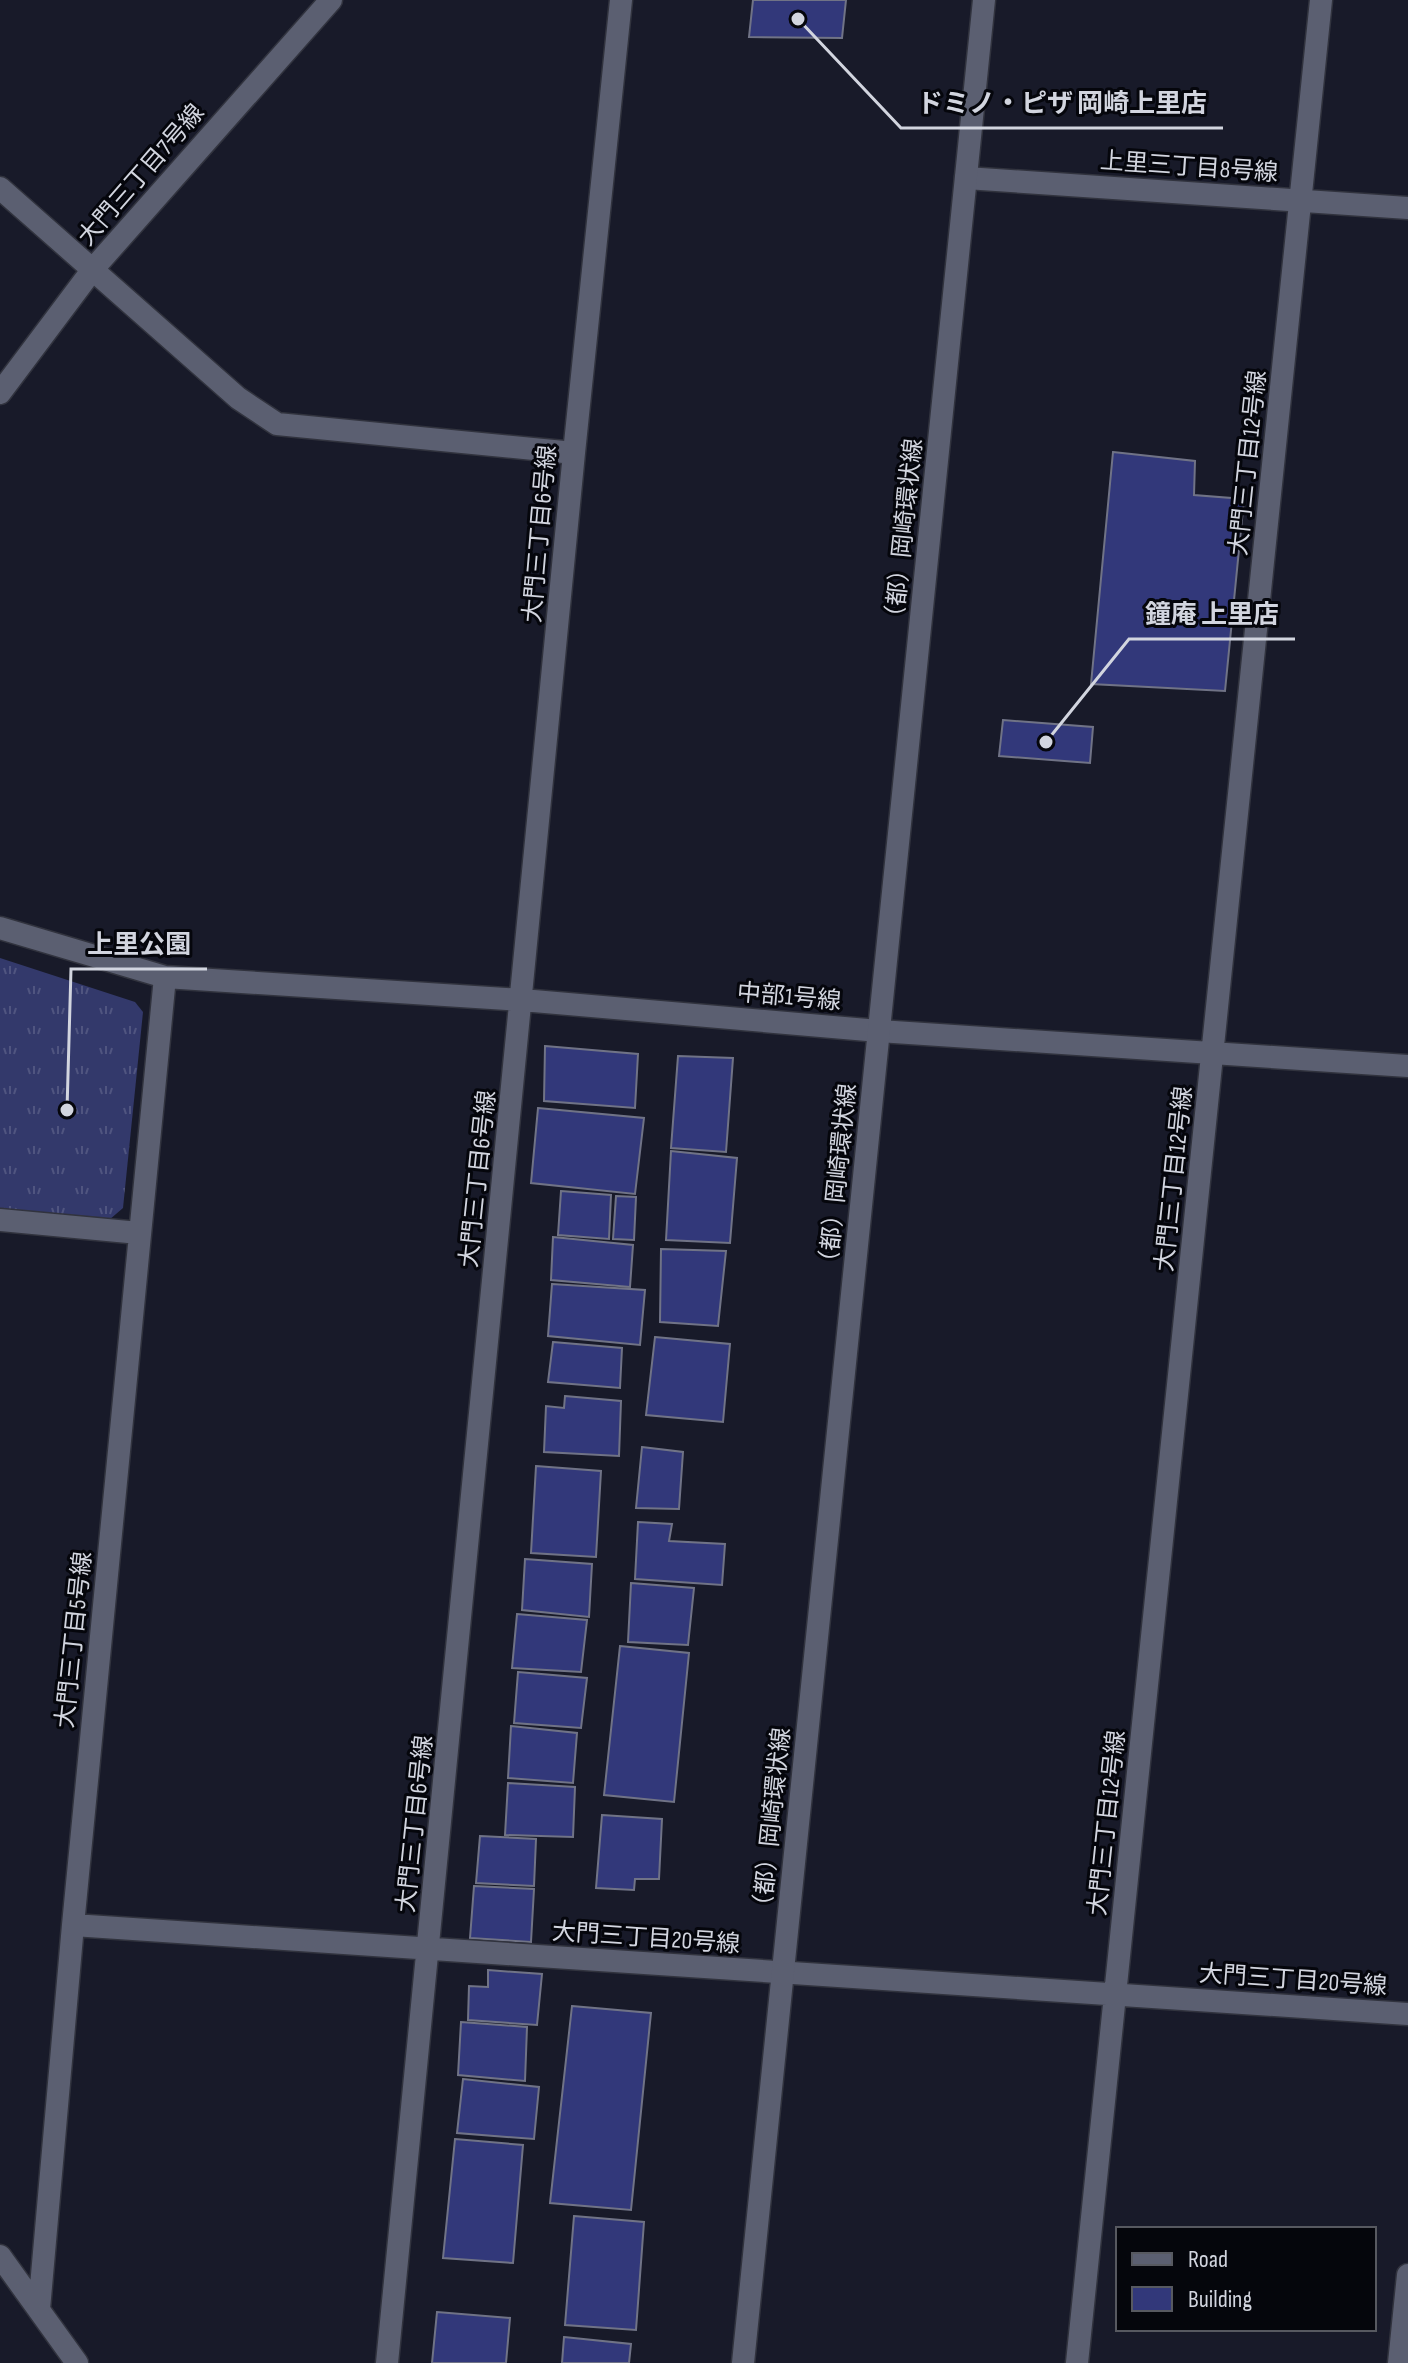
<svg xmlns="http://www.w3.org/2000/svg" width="1408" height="2363" font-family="'Sofia Sans Condensed','Noto Sans JP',sans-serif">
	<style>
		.grass { fill: url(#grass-tufts) }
		.building { fill: #32387a; stroke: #707386; stroke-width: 2 }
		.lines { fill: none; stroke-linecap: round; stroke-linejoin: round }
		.minor-casing { stroke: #31333e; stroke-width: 25 }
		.tertiary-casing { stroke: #31333e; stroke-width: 25 }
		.minor { stroke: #5b5f71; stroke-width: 22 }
		.tertiary { stroke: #5b5f71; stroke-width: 22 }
		.labels { text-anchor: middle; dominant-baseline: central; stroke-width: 6; stroke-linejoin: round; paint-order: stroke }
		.street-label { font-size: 24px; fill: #d2d5df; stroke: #05060c }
		.leader { fill: none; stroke: #d2d5df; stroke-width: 3 }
		.callout-dot { fill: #d2d5df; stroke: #05060c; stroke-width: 3 }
		.callout-label { font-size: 26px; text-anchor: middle; font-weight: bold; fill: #d2d5df; stroke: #05060c; stroke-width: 6; stroke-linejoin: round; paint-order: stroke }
	</style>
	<defs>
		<pattern id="grass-tufts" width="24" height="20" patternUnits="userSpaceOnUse" patternTransform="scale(2)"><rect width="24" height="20" fill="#33396b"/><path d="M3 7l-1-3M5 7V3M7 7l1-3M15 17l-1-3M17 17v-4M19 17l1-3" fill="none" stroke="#505580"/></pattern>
	</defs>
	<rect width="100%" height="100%" fill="#181a29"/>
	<!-- grass -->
	<path class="grass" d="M0 958 135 1002 143 1012 123 1208 109 1220 0 1209Z"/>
	<!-- building -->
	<path class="building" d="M753 0H846L842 38 749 37Z
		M1113 452 1195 461 1194 495 1244 499 1225 691 1091 684Z
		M1003 720 1093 727 1090 763 999 756Z
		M545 1046 638 1054 635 1108 544 1101Z
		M678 1056 733 1058 726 1152 671 1148Z
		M538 1108 644 1118 635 1194 531 1183Z
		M671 1151 737 1158 730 1243 666 1240Z
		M561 1191 611 1195 609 1239 558 1235Z
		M616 1196 636 1197 634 1240 613 1239Z
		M553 1237 633 1245 630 1287 551 1280Z
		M661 1249 726 1251 718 1326 660 1322Z
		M552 1284 645 1290 640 1345 548 1336Z
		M655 1337 730 1344 723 1422 646 1415Z
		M553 1342 622 1348 620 1388 548 1382Z
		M565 1396 621 1401 619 1456 544 1452 546 1406 564 1408Z
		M642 1447 683 1452 679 1509 636 1508Z
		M536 1466 601 1471 596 1557 531 1553Z
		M638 1522 672 1524 669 1541 725 1544 722 1585 635 1579Z
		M525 1559 592 1564 589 1617 522 1610Z
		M631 1583 694 1588 688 1645 628 1642Z
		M517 1614 587 1620 581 1672 512 1668Z
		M620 1646 689 1653 674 1802 604 1795Z
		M518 1672 587 1678 581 1728 514 1723Z
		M511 1726 577 1733 573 1783 508 1778Z
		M508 1783 575 1787 573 1837 505 1835Z
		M602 1815 662 1819 659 1879H635L634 1890 596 1888Z
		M480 1836 536 1839 534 1886 476 1883Z
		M474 1886 534 1889 531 1942 470 1938Z
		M488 1970 542 1974 537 2025 468 2020 469 1986 488 1987Z
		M572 2006 651 2013 631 2210 550 2203Z
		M461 2022 527 2027 525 2081 458 2075Z
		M463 2079 539 2087 534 2139 457 2133Z
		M455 2139 523 2145 513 2263 443 2258Z
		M574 2216 644 2222 636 2330 565 2325Z
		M437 2312 510 2318 506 2363H432Z
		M564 2337 631 2344 629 2363H562Z"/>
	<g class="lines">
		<defs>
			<path id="minor" d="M966 178 1408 208
				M0 188 238 398 277 424 574 453
				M0 393 93 269 331 0
				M0 928 165 977 522 1000 879 1031 1408 1066
				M0 1220 139 1233
				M73 1925 1408 2014
				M0 2256 77 2363
				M39 2309 73 1925 165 977
				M387 2363 574 453 621 0
				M1077 2363 1321 0
				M1399 2363 1408 2275"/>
			<path id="tertiary" d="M743 2363 984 0"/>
		</defs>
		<!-- minor casing -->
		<use href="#minor" class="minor-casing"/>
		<!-- tertiary casing -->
		<use href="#tertiary" class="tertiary-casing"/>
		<!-- minor -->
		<use href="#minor" class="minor"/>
		<!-- tertiary -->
		<use href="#tertiary" class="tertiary"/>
	</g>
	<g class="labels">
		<!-- street labels -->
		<g class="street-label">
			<text transform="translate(1189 167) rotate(4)">上里三丁目8号線</text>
			<text transform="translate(141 175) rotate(-49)">大門三丁目7号線</text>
			<text transform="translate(1248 463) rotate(-84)">大門三丁目12号線</text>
			<text transform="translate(540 534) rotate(-85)">大門三丁目6号線</text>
			<text transform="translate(904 534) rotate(-84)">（都）岡崎環状線</text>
			<text transform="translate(789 997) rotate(5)">中部1号線</text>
			<text transform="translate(478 1179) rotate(-84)">大門三丁目6号線</text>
			<text transform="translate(838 1179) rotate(-84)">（都）岡崎環状線</text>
			<text transform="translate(1174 1179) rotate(-84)">大門三丁目12号線</text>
			<text transform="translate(74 1640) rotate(-84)">大門三丁目5号線</text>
			<text transform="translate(772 1823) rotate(-84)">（都）岡崎環状線</text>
			<text transform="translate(1107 1823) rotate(-84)">大門三丁目12号線</text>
			<text transform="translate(415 1824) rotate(-84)">大門三丁目6号線</text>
			<text transform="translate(646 1938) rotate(4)">大門三丁目20号線</text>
			<text transform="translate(1293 1980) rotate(4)">大門三丁目20号線</text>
		</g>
	</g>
	<!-- callouts -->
	<path class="leader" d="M798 19L901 128H1223M1046 742L1129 639H1295M67 1110L71 969H207"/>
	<g class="callout-dot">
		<circle cx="798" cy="19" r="8"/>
		<circle cx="1046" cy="742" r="8"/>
		<circle cx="67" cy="1110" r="8"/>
	</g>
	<g class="callout-label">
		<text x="1062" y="112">ドミノ・ピザ 岡崎上里店</text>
		<text x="1212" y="623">鐘庵 上里店</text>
		<text x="139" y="953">上里公園</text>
	</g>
	<!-- legend -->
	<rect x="1116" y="2227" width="260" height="104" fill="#05060c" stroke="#575960" stroke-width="2"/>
	<rect x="1132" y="2253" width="40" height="12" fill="#5b5f71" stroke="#575960" stroke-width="2"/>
	<text x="1188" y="2267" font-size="24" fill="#d2d5df">Road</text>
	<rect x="1132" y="2287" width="40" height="24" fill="#32387a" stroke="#575960" stroke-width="2"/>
	<text x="1188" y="2307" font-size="24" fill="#d2d5df">Building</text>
</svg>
